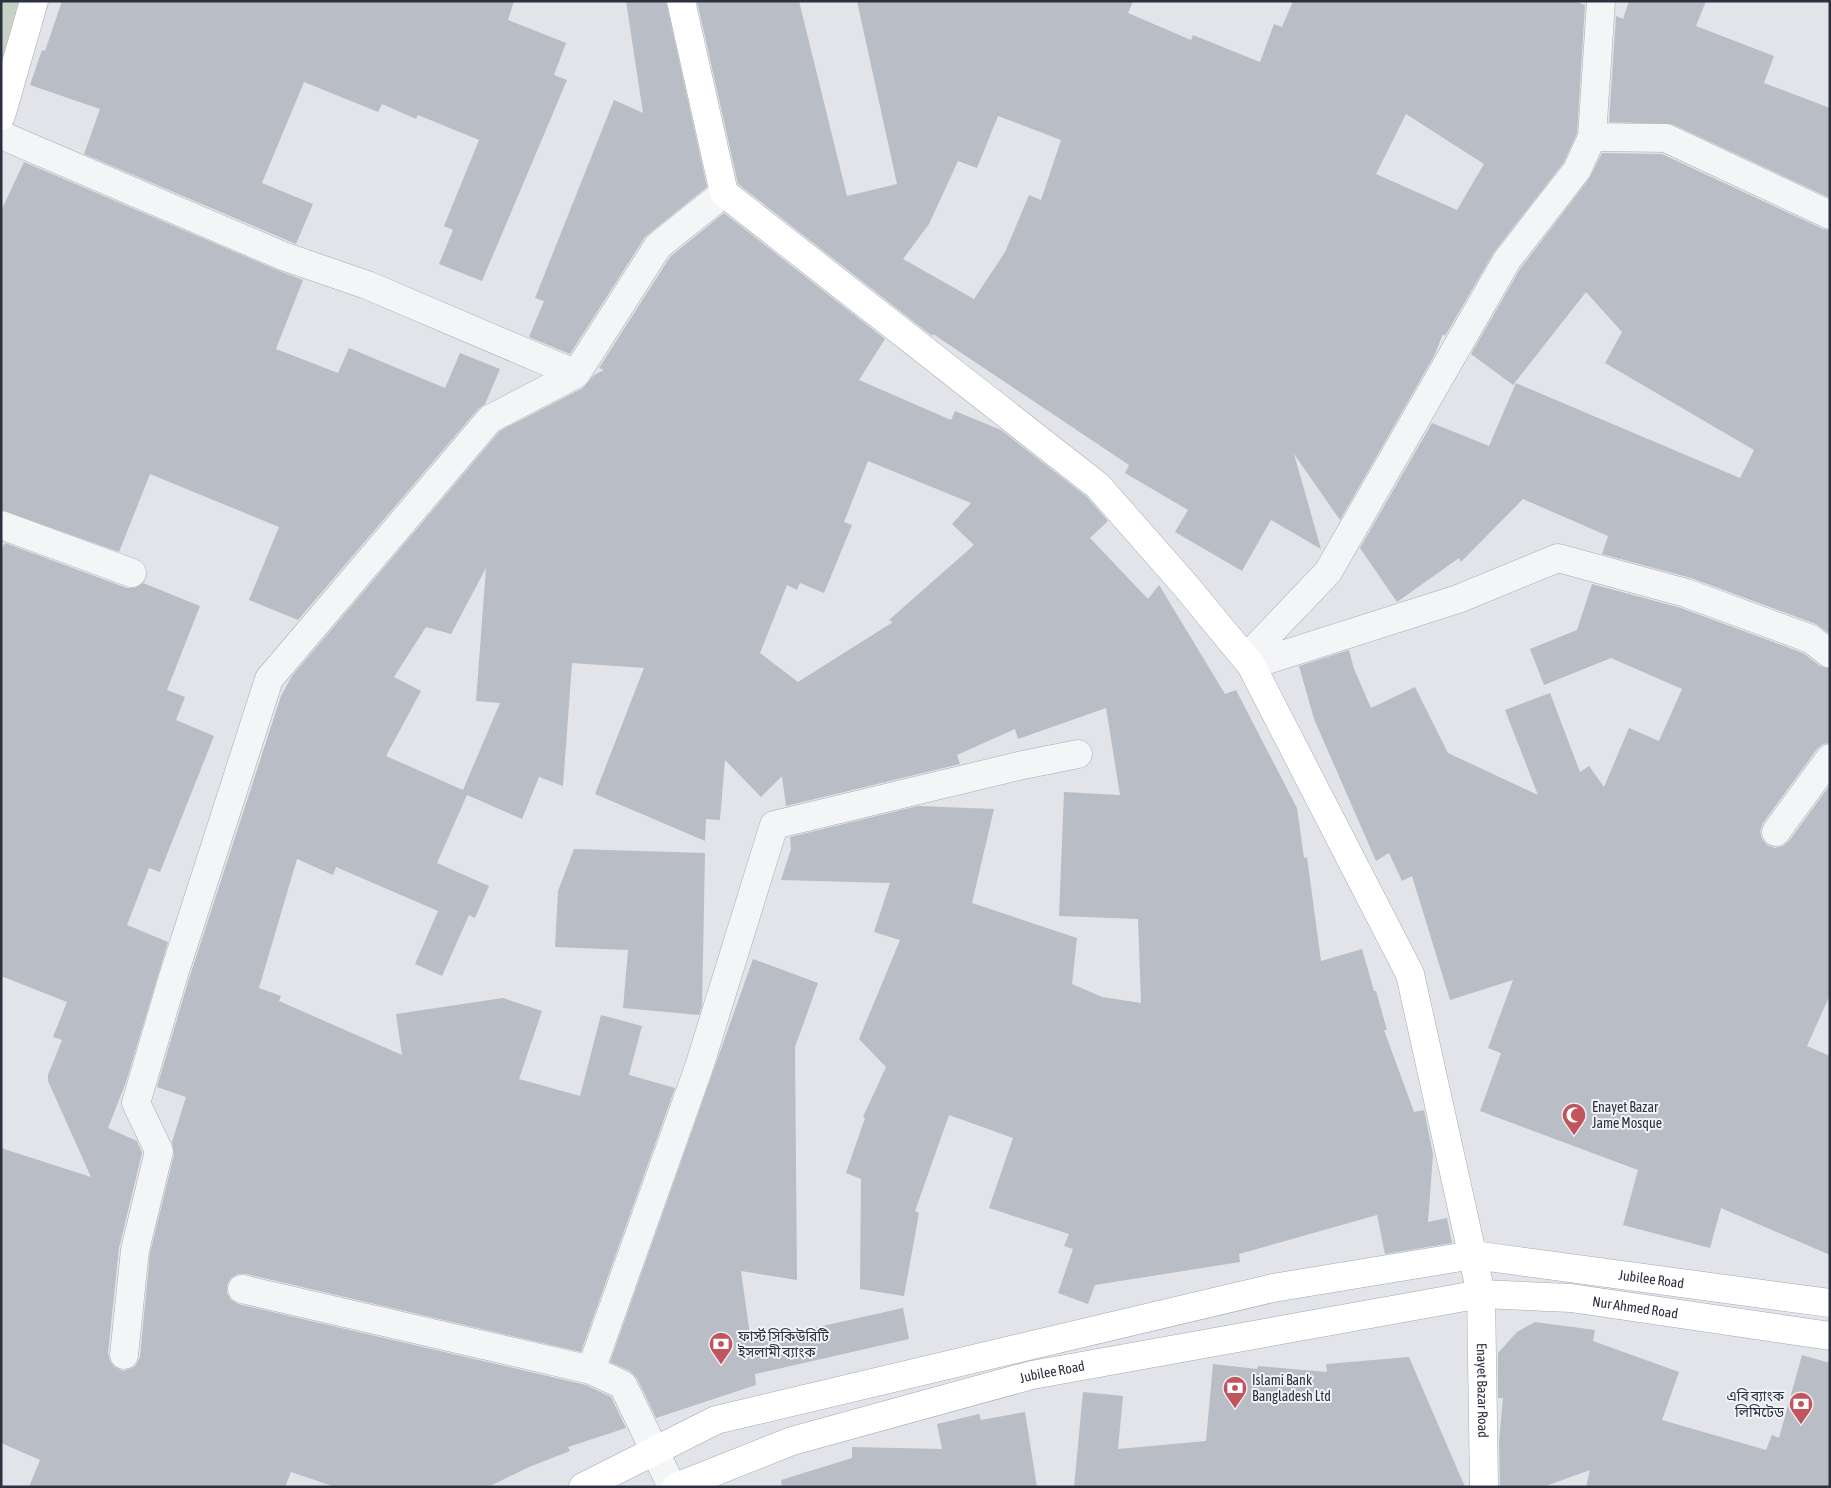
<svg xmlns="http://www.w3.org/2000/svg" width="1831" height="1488" font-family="'Asap Condensed','Noto Sans Bengali',sans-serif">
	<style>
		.green { fill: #c6d2c4 }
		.building { fill: #b9bdc5; fill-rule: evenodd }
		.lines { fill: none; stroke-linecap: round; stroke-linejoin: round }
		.street-casing { stroke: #a8abb3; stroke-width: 29 }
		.secondary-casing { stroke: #a8abb3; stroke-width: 29 }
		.primary-casing { stroke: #a2a8b3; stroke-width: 29 }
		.street { stroke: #f4f5f7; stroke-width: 28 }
		.secondary { stroke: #fff; stroke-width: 28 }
		.primary { stroke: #fff; stroke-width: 28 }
		.labels { text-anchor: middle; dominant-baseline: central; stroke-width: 4; stroke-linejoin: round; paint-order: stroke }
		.poi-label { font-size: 14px; fill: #2c313f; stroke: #f1f3f6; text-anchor: start }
		.street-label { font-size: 14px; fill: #2c313f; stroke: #f1f3f6 }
	</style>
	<rect width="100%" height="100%" fill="#e2e4e9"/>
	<!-- green -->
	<path class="green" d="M1 1H22L1 72Z"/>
	<!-- building -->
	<path class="building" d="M62 1H514L508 20 566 43 554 75 567 80 482 281 439 264 453 230 444 226 479 140 418 115 416 119 382 104 378 112 304 82 262 183 313 204 296 244 84 154 100 109 30 85 42 50 45 51Z
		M626 1H666L707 187 645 237 570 354 529 337 544 301 535 298 614 100 643 113Z
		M697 1H799L847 196 897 184 857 1H1133L1128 13 1191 40 1193 35 1260 62 1274 24 1282 27 1293 1H1575L1585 5 1577 133 1564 162 1494 252 1445 336 1443 334 1434 356 1340 520 1294 454 1321 549 1271 520 1242 571 1175 532 1188 510 1125 473 1129 465 933 334 932 336 738 184ZM1406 114 1484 164 1457 210 1376 174ZM998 116 1061 140 1041 200 1029 195 1005 252 974 299 903 259 929 224 958 161 977 168Z
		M1629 1H1706L1696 26 1774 56 1764 83 1830 108V198L1672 124 1609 122 1616 16 1623 19Z
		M1602 153 1662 154 1823 229 1830 230V634L1816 624 1691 578 1602 554 1608 536 1523 499 1461 562 1459 558 1397 602 1360 548 1432 423 1489 446 1516 383 1740 478 1754 450 1605 363 1622 332 1586 292 1513 385 1471 354 1520 269 1589 179Z
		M24 162 277 270 303 280 276 349 338 373 349 348 445 388 460 353 500 369 485 404 478 409 298 620 249 600 279 527 150 474 119 552 1 510V211Z
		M724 213 885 339 859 380 951 420 955 411 1001 430 1087 497 1108 521 1090 538 1148 599 1159 585 1225 694 1236 690 1297 808 1304 858 1307 857 1321 961 1362 949 1374 991H1376L1387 1030H1384L1414 1112 1424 1110 1433 1154 1428 1222 1447 1218 1452 1243 1385 1254 1377 1215 1239 1254 1240 1262 1095 1285 1088 1304 1058 1293 1073 1249 1064 1246 1069 1234 989 1208 1013 1138 949 1115 915 1211 919 1213 904 1296 860 1289 861 1179 846 1173 865 1118 863 1117 886 1067 859 1039 900 940 874 932 890 883 781 880 791 849 790 837 918 806 994 809 972 903 1077 938 1072 984 1102 997 1141 1003 1138 919 1059 916 1064 792 1120 795 1106 708 1018 739 1015 729 957 755 960 764 786 806 782 776 761 797 725 760 720 820 706 819 705 841 595 794 644 668 572 663 563 786 539 777 522 819 467 795 437 863 489 886 475 918 469 915 442 976 415 964 438 911 336 867 333 875 297 859 259 988 281 996 279 1001 402 1055 396 1014 503 998 542 1011 519 1079 580 1096 601 1015 642 1026 629 1075 675 1088 581 1352 246 1274H238L231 1278 227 1285V1293L231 1300 238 1304 586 1385 611 1397 626 1428 568 1447 570 1451 529 1467 488 1487H335L291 1472 285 1487H29L40 1460 1 1443V1148L91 1177 48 1081V1075L62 1040 53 1037 67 1002 1 976V552L5 543 127 588H135L143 583 200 606 167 690 185 697 176 720 214 736 160 872 149 868 127 925 168 942 126 1082 108 1128 137 1141 142 1153 119 1248 108 1353 110 1361 114 1367 123 1371 130 1369 136 1365 140 1357 150 1253 174 1155 172 1142 186 1097 157 1087 188 982 281 696 292 676 500 431 583 388 594 375 604 370 599 368 670 257ZM868 461 971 503 952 524 974 545 889 620 893 622 798 682 760 653 787 585 797 590 800 583 824 593 852 525 844 522ZM486 568 476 701 500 703 463 790 386 756 421 691 394 677 426 627 451 634Z
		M1592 584 1681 608 1803 653 1820 666 1830 669V743L1823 744 1817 749 1763 823 1760 831 1762 839 1767 845 1775 848 1783 846 1789 841 1830 785V995L1807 1046 1830 1056V1255L1721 1208 1710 1248 1623 1225 1638 1170 1480 1111 1501 1053 1488 1048 1513 980 1450 1000 1412 876 1402 881 1389 853 1376 861 1314 719 1299 666 1349 650 1354 669 1371 708 1415 687 1448 753 1538 795 1505 710 1550 693 1580 772 1589 766 1604 787 1629 728 1659 741 1682 689 1611 658 1544 685 1530 649 1577 630Z
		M574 849 705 853 702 1006 699 1015 623 1008 628 950 555 947 558 891Z
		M753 959 818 983 795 1047 797 1280 741 1271 751 1342 903 1308 909 1339 755 1374 756 1385 656 1418 637 1378 630 1371 610 1362Z
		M1535 1322 1595 1330 1593 1341 1679 1372 1662 1420 1766 1450 1772 1435 1779 1438 1802 1355 1830 1363V1487H1586L1590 1470 1543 1487H1500L1499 1441 1503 1398H1498V1353L1517 1332Z
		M1409 1357 1465 1487H1074L1083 1392 1123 1396 1118 1449 1206 1441 1213 1364 1257 1369 1258 1366 1327 1372 1326 1364Z
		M1025 1412 1037 1487H782L781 1480 852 1458V1447L942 1449 937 1424 979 1414 981 1420Z"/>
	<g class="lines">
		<defs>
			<path id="street" d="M1 135 283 256 367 285 576 374
				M1592 137 1666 138 1830 215
				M1 525 132 573
				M1246 658 1328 572 1507 260 1577 170 1592 137 1601 1
				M1251 665 1458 599 1558 558 1686 593 1811 639 1830 654
				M1776 832 1830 758
				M242 1289 591 1370 623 1385 672 1487
				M124 1355 135 1250 159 1151 136 1103 173 977 269 679 490 419 576 374 658 246 724 193
				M591 1370 699 1067 774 825 1023 765 1078 754"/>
			<g id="secondary">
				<path id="s1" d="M681 1 724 193 1098 486 1185 585 1251 665 1410 974 1481 1294 1484 1487"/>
				<path d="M1 116 34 1"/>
			</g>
			<g id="primary">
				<path id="s2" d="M583 1487 716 1420 1273 1288 1473 1255 1830 1303"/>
				<path id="s3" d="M676 1487 792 1441 1032 1375 1481 1294 1571 1298 1830 1336"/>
			</g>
		</defs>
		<!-- street casing -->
		<use href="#street" class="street-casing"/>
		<!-- secondary casing -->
		<use href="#secondary" class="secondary-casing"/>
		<!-- primary casing -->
		<use href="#primary" class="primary-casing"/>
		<!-- street -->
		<use href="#street" class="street"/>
		<!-- secondary -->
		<use href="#secondary" class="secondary"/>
		<!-- primary -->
		<use href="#primary" class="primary"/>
	</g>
	<!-- icons -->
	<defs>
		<symbol id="mosque-pin" viewBox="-11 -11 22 30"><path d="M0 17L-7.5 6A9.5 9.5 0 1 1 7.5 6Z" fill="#c1545d" stroke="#f1f3f6"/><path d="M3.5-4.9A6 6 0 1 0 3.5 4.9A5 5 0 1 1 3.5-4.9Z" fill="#fff"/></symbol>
		<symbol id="bank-pin" viewBox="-11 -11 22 30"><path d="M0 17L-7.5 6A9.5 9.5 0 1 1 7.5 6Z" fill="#c1545d" stroke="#f1f3f6"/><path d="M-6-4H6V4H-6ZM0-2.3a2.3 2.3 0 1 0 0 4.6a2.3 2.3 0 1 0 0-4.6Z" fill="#fff"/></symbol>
	</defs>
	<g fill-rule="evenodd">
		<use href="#mosque-pin" x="1560" y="1101" width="28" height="38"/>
		<use href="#bank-pin" x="707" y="1330" width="28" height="38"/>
		<use href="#bank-pin" x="1221" y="1374" width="28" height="38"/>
		<use href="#bank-pin" x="1787" y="1390" width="28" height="38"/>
	</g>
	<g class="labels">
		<!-- poi labels -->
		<g class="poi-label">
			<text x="1592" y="1107">Enayet Bazar<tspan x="1592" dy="16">Jame Mosque</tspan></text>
			<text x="738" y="1336">ফার্স্ট সিকিউরিটি<tspan x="738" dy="16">ইসলামী ব্যাংক</tspan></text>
			<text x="1252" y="1380">Islami Bank<tspan x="1252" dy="16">Bangladesh Ltd</tspan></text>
			<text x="1784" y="1396" text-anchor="end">এবি ব্যাংক<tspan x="1784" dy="16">লিমিটেড</tspan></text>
		</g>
		<!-- street labels -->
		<g class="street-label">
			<text stroke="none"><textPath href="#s2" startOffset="1104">Jubilee Road</textPath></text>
			<text stroke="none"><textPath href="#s3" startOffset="985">Nur Ahmed Road</textPath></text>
			<text stroke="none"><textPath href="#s3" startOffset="394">Jubilee Road</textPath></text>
			<text stroke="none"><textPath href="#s1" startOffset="1679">Enayet Bazar Road</textPath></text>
		</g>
	</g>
	<!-- border -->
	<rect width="1831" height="1488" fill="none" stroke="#2c313f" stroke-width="5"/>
</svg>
